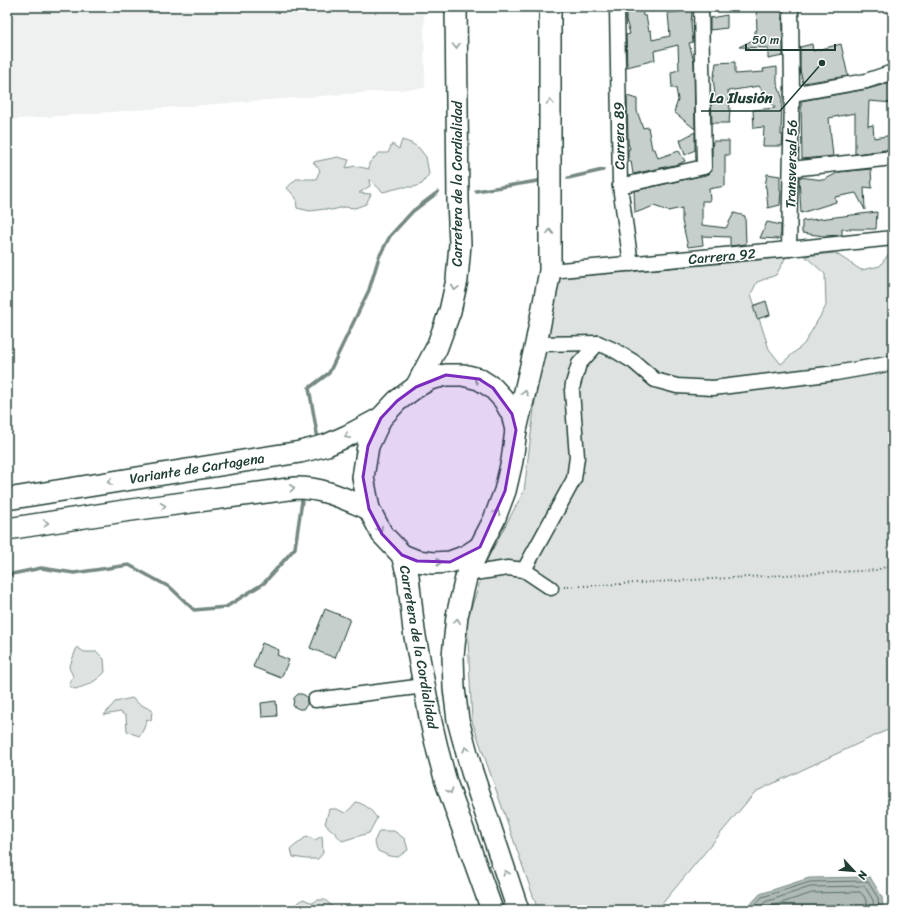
<svg xmlns="http://www.w3.org/2000/svg" width="900" height="917" font-family="Sriracha,sans-serif">
<style>
.built{fill:#eef1f0}
.green{fill:#dee3e2;stroke:#7e908b}
.water{fill:#afbab7;stroke:#758883}
.lines{fill:none;stroke-linecap:round;stroke-linejoin:round}
.shore{stroke:#596f68;stroke-width:1}
.stream{stroke:#758883;stroke-width:3.5}
.building{fill:#c7cfcc;stroke:#1f3d34}
.minor-casing{stroke:#1f3d34;stroke-width:17}
.highway-casing{stroke:#1f3d34;stroke-width:24}
.path{stroke:#1f3d34;stroke-width:2;stroke-dasharray:1 3;stroke-linecap:butt}
.minor{stroke:#fff;stroke-width:14}
.highway{stroke:#fff;stroke-width:21}
.oneway{stroke:#8f9e9a}
.marked{fill:#7b2cbf;fill-opacity:0.2;stroke:#7b2cbf;stroke-width:3;stroke-linejoin:round}
.labels{text-anchor:middle;stroke-width:3;stroke-linejoin:round;paint-order:stroke}
.street-label{font-size:14px;fill:#1f3d34;stroke:#fff}
.leader{fill:none;stroke:#1f3d34;stroke-width:1.5}
.callout-dot{fill:#1f3d34;stroke:#fff;stroke-width:1.5}
.callout-label{font-size:15px;text-anchor:middle;font-weight:bold;fill:#1f3d34;stroke:#fff;stroke-width:3;stroke-linejoin:round;paint-order:stroke}
</style>
<rect width="100%" height="100%" fill="#fff"/>
<filter id="ink" filterUnits="userSpaceOnUse"><feTurbulence type="fractalNoise" baseFrequency=".025" numOctaves="2"/><feDisplacementMap in="SourceGraphic" scale="8" xChannelSelector="R" yChannelSelector="G"/><feConvolveMatrix kernelMatrix="1 2 1 2 8 2 1 2 1" color-interpolation-filters="sRGB"/></filter>
<g filter="url(#ink)">
<!-- built -->
<path class="built" d="M7,7H424L425,88L7,120Z"/>
<!-- green -->
<g class="green">
<path d="M402,140L411,143L419,148L426,157L429,174L422,184L414,187H403L383,192L369,179L370,186L359,193L371,194L366,204L355,208L344,207L332,210L325,209L310,211L297,208L296,198L287,188L296,179H316L320,170L313,162L338,157L349,160L346,168L355,166L369,169V163L379,153H388L392,144L399,149Z"/>
<path d="M893,248V728L883,732L755,792L657,910H538L472,721L467,620L489,556L524,491L535,401L559,278L786,257L776,275L757,282L751,294L769,349L781,364L804,344L826,306L825,274L805,256L835,253L861,270L880,266Z"/>
<path d="M77,647L84,652H97L104,659L105,672C97,681 87,686 75,689L69,686L73,676L69,668Z"/>
<path d="M132,698L139,704L152,710L151,721L147,719L144,728L140,736L133,734L127,731L126,716L120,712L104,715L115,702Z"/>
<path d="M356,802C367,805 370,809 377,818L369,833L342,841L335,833L325,824L329,809H337L345,813L351,808Z"/>
<path d="M379,831H394L405,839L408,850L398,857L389,856L378,851L374,842Z"/>
<path d="M307,836L315,840L322,836L323,853L318,859H306L293,857L291,849Z"/>
<path d="M303,899L313,903L317,900H325L331,905L334,909L333,910H292L293,907Z"/>
</g>
<!-- water -->
<path class="water" d="M870,877L882,897L883,910H745L760,894L809,878Z"/>
<g class="lines">
<!-- shore -->
<g class="shore">
<path d="M750,910L762,897L810,882L866,881L868,882L878,898L879,910"/>
<path d="M757,910L765,902L810,887L864,886L865,887L873,900L874,910"/>
<path d="M765,910L769,907L812,893L860,892C866,897 867,903 868,910"/>
</g>
<!-- stream -->
<g class="stream">
<path d="M568,178L603,170"/>
<path d="M476,191L544,180"/>
<path d="M318,439L309,388L329,373L369,290L379,257L390,236L413,211L438,192"/>
<path d="M7,575L41,568L74,573L129,565L171,588L194,610L226,607L264,583L295,548L302,501"/>
</g>
</g>
<!-- building -->
<g class="building">
<path d="M626,7H642L643,16H646L649,31L651,30L652,40L670,36L668,13L692,10L691,25L693,42L689,43L694,62L695,129L674,112L678,100L676,88H672L671,72L679,70L678,45L654,51L655,60L627,67L626,35L630,34L626,20Z"/>
<path d="M756,7H781L783,26V56L768,59V48L739,47L755,39V31L757,30Z"/>
<path d="M727,15V28L710,30V18Z"/>
<path d="M812,44L813,51L841,44L848,76L803,83L800,70V47Z"/>
<path d="M735,62V74L764,72L763,69L777,67V83L782,97L781,135H783L782,146H763L764,127L754,128L753,110L775,108L759,86L728,91L730,110L729,123H712L711,96H715L713,76H714L716,63Z"/>
<path d="M893,83V103L869,101L868,126L873,125L874,138L893,135V149L855,154V113L829,118L833,156L802,159L801,101L868,89L882,85Z"/>
<path d="M627,96L637,99V111L643,128L648,127L652,149H655L658,158L679,151L685,161L679,164L633,174L631,161H628V149H630L628,143Z"/>
<path d="M695,132V150L685,155L680,140Z"/>
<path d="M713,141H729V155H725V186L709,189L710,201H702V225L726,228L734,213L745,216L746,244L730,246V237L702,236L703,245L688,247L682,221V208L668,211L654,206L635,213L634,191L709,174L712,171V149Z"/>
<path d="M871,169L872,188L864,187L865,210L856,193L835,197L836,202L801,213L799,177L824,180L839,172Z"/>
<path d="M767,174L780,176V190H781L780,205L768,208L766,187H765Z"/>
<path d="M877,212L876,229H842V235H841L824,236L802,233V221Z"/>
<path d="M767,222L781,225V234L779,239L760,238Z"/>
<path d="M766,301L770,315L757,319L753,306Z"/>
<path d="M325,609L350,619L335,658L310,648Z"/>
<path d="M262,643L279,650L277,655L289,660L281,678L253,667Z"/>
<path d="M298,694H302L306,696L307,698V705L303,709H299L293,706L294,698Z"/>
<path d="M276,701L277,716L262,717L261,703Z"/>
</g>
<g class="lines">
<!-- minor casing -->
<g class="minor-casing">
<g id="minor">
<path d="M617,7L620,186L631,264"/>
<path d="M792,94L866,81L893,72"/>
<path d="M791,169L893,158"/>
<path d="M620,186L704,167L701,7"/>
<path d="M789,249L792,94L791,7"/>
<path d="M550,271L789,249L893,238"/>
<path d="M536,344L598,343L614,350L634,362L655,380L677,386L713,388L836,373L893,363"/>
<path d="M524,570L574,479L577,457L572,391L573,384L579,364L598,343"/>
<path d="M467,574L508,568L524,570L551,588"/>
<path d="M315,700L424,686"/>
</g>
</g>
<!-- highway casing -->
<g class="highway-casing">
<g id="highway">
<path d="M416,387L437,347L450,311L457,280L460,244L458,201L456,7"/>
<path d="M7,499L300,452L327,445L347,436L381,418"/>
<path d="M7,529L124,511L296,488C324,488 343,498 369,509"/>
<path d="M402,555L417,561L433,563L450,562L466,556L480,547"/>
<path d="M492,910L446,782L438,752L431,722L414,631L408,576L402,555L382,534L369,509L363,477L368,446L381,418L397,401L416,387L430,379L446,375H463L479,379L493,388L504,400L512,414L516,430"/>
<path d="M518,910L472,772L458,720L454,688L453,656L457,616L465,582L467,574L480,547L494,520L505,491L512,461L516,430L536,344L550,271V7"/>
</g>
</g>
<!-- path -->
<path class="path" d="M564,587L877,570L893,564"/>
<!-- minor -->
<use href="#minor" class="minor"/>
<!-- highway -->
<use href="#highway" class="highway"/>
</g>
<!-- one-way arrows -->
<defs><path id="oneway-chevron" d="M-2-3.5L2.5 0L-2 3.5" fill="none" stroke-width="1.6" stroke-linecap="round" stroke-linejoin="round"/></defs>
<g class="oneway">
<use href="#oneway-chevron" transform="translate(456 46) rotate(89)"/>
<use href="#oneway-chevron" transform="translate(550 102) rotate(-90)"/>
<use href="#oneway-chevron" transform="translate(550 232) rotate(-90)"/>
<use href="#oneway-chevron" transform="translate(455 288) rotate(102)"/>
<use href="#oneway-chevron" transform="translate(477 380) rotate(-158)"/>
<use href="#oneway-chevron" transform="translate(525 393) rotate(-76)"/>
<use href="#oneway-chevron" transform="translate(347 436) rotate(154)"/>
<use href="#oneway-chevron" transform="translate(110 482) rotate(171)"/>
<use href="#oneway-chevron" transform="translate(292 488) rotate(-6)"/>
<use href="#oneway-chevron" transform="translate(163 506) rotate(-8)"/>
<use href="#oneway-chevron" transform="translate(497 512) rotate(-70)"/>
<use href="#oneway-chevron" transform="translate(46 523) rotate(-9)"/>
<use href="#oneway-chevron" transform="translate(380 529) rotate(60)"/>
<use href="#oneway-chevron" transform="translate(439 562) rotate(-4)"/>
<use href="#oneway-chevron" transform="translate(457 621) rotate(-83)"/>
<use href="#oneway-chevron" transform="translate(466 749) rotate(-105)"/>
<use href="#oneway-chevron" transform="translate(450 791) rotate(70)"/>
<use href="#oneway-chevron" transform="translate(506 873) rotate(-109)"/>
</g>
</g>
<!-- marked area -->
<path class="marked" d="M446,375L479,379L493,388L512,414L516,430L505,491L480,547L450,562L417,561L402,555L382,534L369,509L363,477L368,446L381,418L397,401L416,387Z"/>
<g class="labels">
<!-- street labels -->
<g class="street-label">
<text transform="translate(619 136) rotate(-91)" y="5">Carrera 89</text>
<text transform="translate(791 164) rotate(-89)" y="5">Transversal 56</text>
<text transform="translate(457 184) rotate(-90)" y="5">Carretera de la Cordialidad</text>
<text transform="translate(722 256) rotate(-5)" y="5">Carrera 92</text>
<text transform="translate(197 468) rotate(-9)" y="5">Variante de Cartagena</text>
<text transform="translate(419 647) rotate(80)" y="5">Carretera de la Cordialidad</text>
</g>
</g>
<!-- callouts -->
<path class="leader" d="M822 63L780 111H701"/>
<circle class="callout-dot" cx="822" cy="63" r="4"/>
<g class="callout-label">
<text x="741" y="103">La Ilusión</text>
</g>
<!-- margin -->
<rect width="900" height="917" fill="none" stroke="#fff" stroke-width="24"/>
<rect x="12" y="12" width="876" height="893" fill="none" stroke="#1f3d34" stroke-width="1.5" filter="url(#ink)"/>
<!-- north arrow -->
<g transform="translate(854 871) rotate(116)" stroke="#ffffff" stroke-width="3" paint-order="stroke">
<path d="M0-3L7 15L0 10L-7 15Z" fill="#1f3d34"/>
<text y="-6" font-size="11" font-weight="bold" text-anchor="middle" fill="#1f3d34">N</text>
</g>
<!-- scale -->
<path d="M746 44v6h89v-6" fill="none" stroke="#1f3d34" stroke-width="2"/>
<text x="752" y="44" font-size="12" fill="#1f3d34" stroke="#ffffff" stroke-width="3" paint-order="stroke">50 m</text>
</svg>
